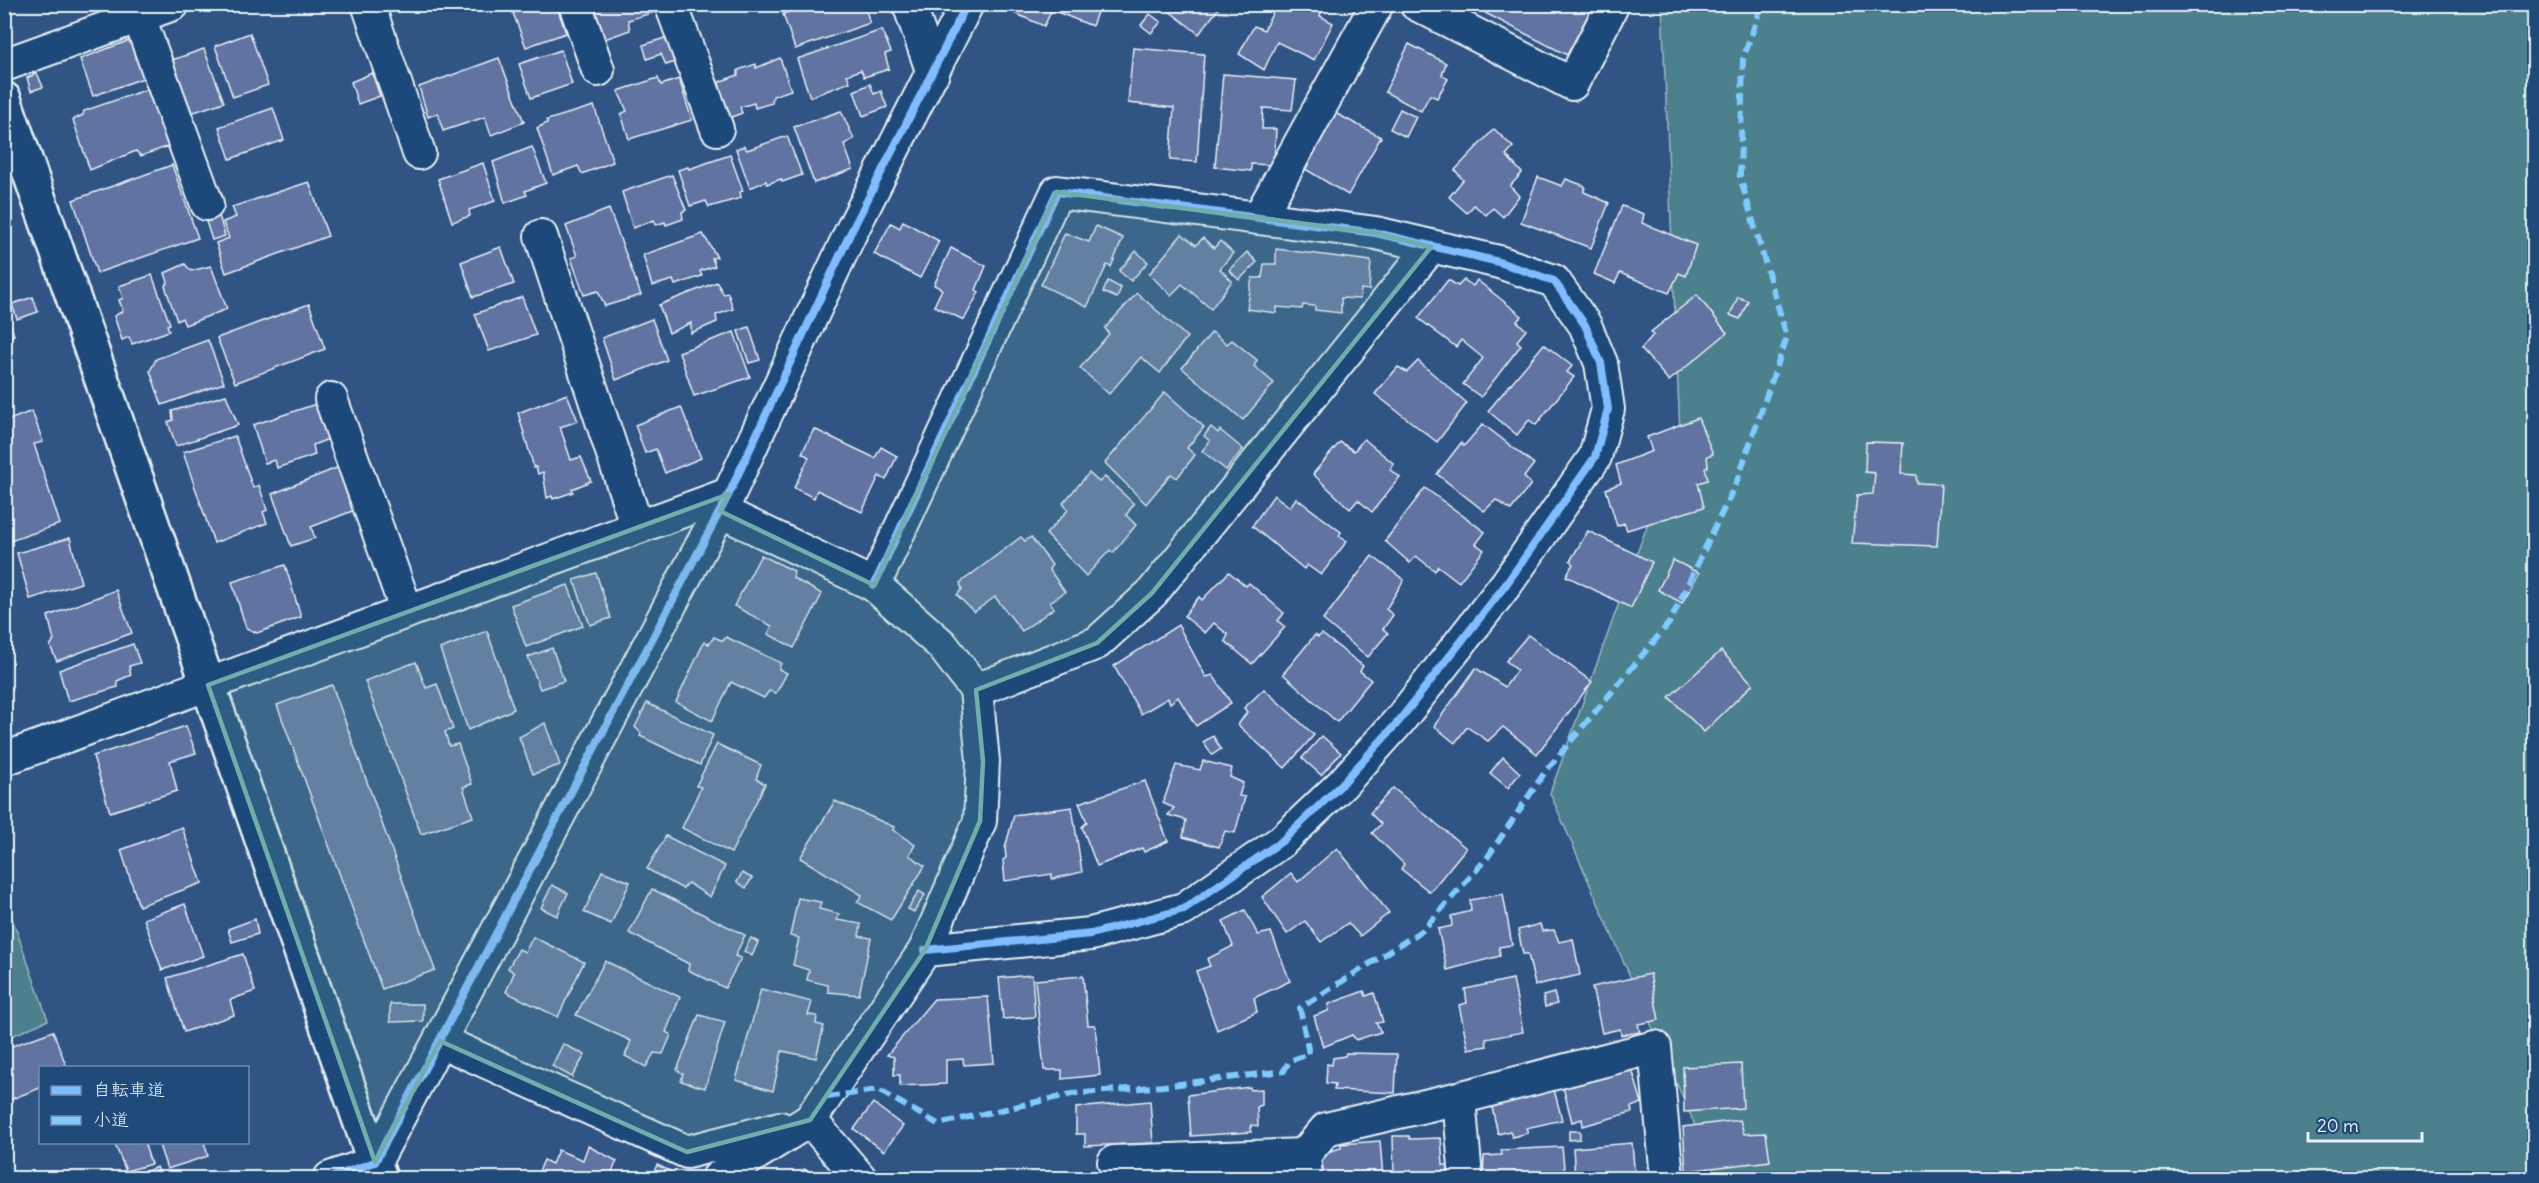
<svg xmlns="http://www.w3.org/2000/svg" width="2539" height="1183" font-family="Delius,'Klee One',sans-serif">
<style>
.green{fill:#4c808c;stroke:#9ab8c2;stroke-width:1.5}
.building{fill:#6173a1;stroke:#e8f1f8;stroke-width:1.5}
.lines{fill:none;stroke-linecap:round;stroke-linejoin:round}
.street-casing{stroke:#e8f1f8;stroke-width:36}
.secondary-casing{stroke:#e8f1f8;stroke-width:38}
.street{stroke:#1f4a7a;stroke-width:32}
.secondary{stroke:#1f4a7a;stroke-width:33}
.quiet{stroke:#80caff;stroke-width:6;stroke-dasharray:12 6;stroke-linecap:butt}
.cycleway-casing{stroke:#1f4a7a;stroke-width:11}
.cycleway{stroke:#80bcff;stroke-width:8}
.marked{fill:#71adac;fill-opacity:0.2;stroke:#71adac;stroke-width:4.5;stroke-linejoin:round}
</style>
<rect width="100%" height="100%" fill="#305484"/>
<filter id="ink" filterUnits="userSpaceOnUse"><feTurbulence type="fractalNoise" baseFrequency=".0167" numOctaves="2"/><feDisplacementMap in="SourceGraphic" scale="12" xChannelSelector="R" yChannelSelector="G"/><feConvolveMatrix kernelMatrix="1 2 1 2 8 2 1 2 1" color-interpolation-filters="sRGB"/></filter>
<g filter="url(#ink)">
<!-- green -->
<g class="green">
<path d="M1662,5H2534V1178H1718L1550,793L1680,435Z"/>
<path d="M5,898L48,1020L5,1039H4Z"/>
</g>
<!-- building -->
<g class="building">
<path d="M536,4H556L566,33L526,47L513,13Z"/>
<path d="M593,4H656L658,11L628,20L630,30L605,39Z"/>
<path d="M811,4H864L870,23L795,49L783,14Z"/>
<path d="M1001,4H1100L1092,26L1052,10L1044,26L1000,7Z"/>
<path d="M1160,4H1222L1199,34Z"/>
<path d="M1277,4H1324L1320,16L1333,23L1314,60L1277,42L1264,70L1239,54L1254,26L1264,30Z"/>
<path d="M1489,4H1594L1567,55L1485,13Z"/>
<path d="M1150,14L1161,22L1151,33L1141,25Z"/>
<path d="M882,30L891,52L885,54L889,69L864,77L861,70L847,75L850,82L810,97L797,59Z"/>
<path d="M250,33L268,85L233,97L215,46Z"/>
<path d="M668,37L678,61L666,65L661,54L647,59L643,45Z"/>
<path d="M133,39L146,77L93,96L80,59Z"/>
<path d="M1409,44L1446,63L1442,75L1448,79L1437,98L1430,95L1421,111L1385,92Z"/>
<path d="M1133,48L1204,54L1197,162L1170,160L1174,108L1128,103Z"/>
<path d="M204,49L224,102L191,113L172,60Z"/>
<path d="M561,50L572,84L531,98L519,64Z"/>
<path d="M499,58L524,122L491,135L485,117L443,131L438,113L428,117L419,87Z"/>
<path d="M780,58L791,90L773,96L772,103L755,108L754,103L740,107L742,113L724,120L716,96L721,94L719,82L738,75V70L756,64V68Z"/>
<path d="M37,73L43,87L31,91L27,78Z"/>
<path d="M372,73L380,96L358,104L351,82Z"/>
<path d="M1223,74L1296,80L1292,110L1263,108L1262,129H1276L1274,165L1251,164V171L1215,167Z"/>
<path d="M658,78L661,85L679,79L692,120L629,139L621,114L627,111L618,91Z"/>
<path d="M870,84L874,94L881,91L887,107L863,116L854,91Z"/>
<path d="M148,89L169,146L141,156L136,151L90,170L73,120L83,115L84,111Z"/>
<path d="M594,106L613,162L582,174L578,166L553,175L537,128L547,123V120Z"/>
<path d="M273,108L284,140L230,159L219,127Z"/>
<path d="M1400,109L1416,117L1406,137L1390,129Z"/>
<path d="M841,111L854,139L844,144L853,169L814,183L794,127Z"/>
<path d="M1335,113L1381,137L1348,195L1302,167Z"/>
<path d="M1494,129L1513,147L1506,155L1522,173L1510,186L1519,196L1503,217L1493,208L1486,215L1474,205L1467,213L1449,197L1463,180L1455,170Z"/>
<path d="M787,136L802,175L782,182L781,179L767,184L766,181L750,188L736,149L744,146L747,150Z"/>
<path d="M532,147L546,183L525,191L527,195L505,203L493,162Z"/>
<path d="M730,155L743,191L740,192L741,198L709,207L706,201L690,206L678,170L688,167L689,169Z"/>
<path d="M483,163L495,201L469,210L470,216L452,222L438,179Z"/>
<path d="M172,165L198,238L97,273L73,200Z"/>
<path d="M672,175L686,210L682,212L683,219L666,225L665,222L656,225L654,220L633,228L622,192Z"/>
<path d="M1538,177L1562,186L1566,179L1585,186L1584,192L1609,203L1591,248L1521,222Z"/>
<path d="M309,182L328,236L226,273L216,243L229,238L223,222L236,217L232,207Z"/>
<path d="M1622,206L1644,214L1642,223L1696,245L1686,276L1679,273L1669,293L1620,273L1615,283L1594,274Z"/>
<path d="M609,209L641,295L605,306L598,291L584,295L571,258L577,256L566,226Z"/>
<path d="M218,212L225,236L212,240L204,215Z"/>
<path d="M903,221L939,241L920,278L874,254L891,223L900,228Z"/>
<path d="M1096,226L1123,238L1111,267L1107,265L1087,307L1041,285L1065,233L1089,242Z"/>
<path d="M703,234L717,257L712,258L715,266L700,271L702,276L675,285L673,280L652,286L643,255Z"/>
<path d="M1182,234L1196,245L1203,238L1214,248L1220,241L1233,253L1220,269L1232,281L1211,309L1182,284L1171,295L1149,274Z"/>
<path d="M501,247L514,284L473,297L461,262Z"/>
<path d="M951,248L986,266L976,290L979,292L964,320L934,306L942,289L934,285Z"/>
<path d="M1276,249L1371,261L1369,290L1361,289L1360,299L1341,298V313L1315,310V306L1303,305L1302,309L1277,307L1276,313L1247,309L1252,278H1262L1264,264H1276Z"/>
<path d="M1136,251L1148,262L1131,281L1119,271Z"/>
<path d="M1247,252L1257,262L1239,280L1229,270Z"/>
<path d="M185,264L191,271L211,266L227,309L185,325L182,318L177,321L165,286L168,282L165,273Z"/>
<path d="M152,275L170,324L167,325L169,331L132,344L129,337L122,340L114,316L123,311L119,300L123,298L119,286Z"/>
<path d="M1448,280L1458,286L1464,280L1473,286L1477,280L1522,316L1517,321L1526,330L1517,341L1521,345L1481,397L1463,384L1483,358L1461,340L1456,347L1418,318Z"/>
<path d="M1108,281L1121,288L1117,298L1103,292Z"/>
<path d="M717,282L723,294L728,293L733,309L716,315L717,322L691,333V323L669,333L659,305Z"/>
<path d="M1137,293L1187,337L1160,373L1141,357L1109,394L1080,368L1109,334L1105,328Z"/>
<path d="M1697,295L1727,333L1669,381L1641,349L1653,335L1651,332Z"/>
<path d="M33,297L38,312L17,319L12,304Z"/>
<path d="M522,297L536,335L489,351L475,314Z"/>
<path d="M1738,297L1748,301L1740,319L1730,315Z"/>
<path d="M309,304L325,349L235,383L217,338Z"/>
<path d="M4,305L14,335L4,339Z"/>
<path d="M652,319L667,360L616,380L602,338Z"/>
<path d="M749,327L760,360L749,363L738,331Z"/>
<path d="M734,332L750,377L694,396L679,352Z"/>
<path d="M1212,332L1227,344L1232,340L1257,360L1254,366L1274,383L1243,420L1182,368Z"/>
<path d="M208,340L224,383L162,405L150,371L156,359Z"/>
<path d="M1544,344L1572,366L1567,372L1574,377L1536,425L1529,420L1517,435L1488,411Z"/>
<path d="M1418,361L1467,403L1437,442L1375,394L1398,367L1407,372Z"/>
<path d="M1165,392L1204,427L1187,448L1195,455L1177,478L1171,474L1146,504L1105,463Z"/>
<path d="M567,394L578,421L560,427L571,460L581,457L591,481L572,489L573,492L553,499L552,496L547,498L543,472L538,474L536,467L534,468L518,413Z"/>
<path d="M226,395L238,425L176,446L168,422L173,420L172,411Z"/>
<path d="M319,403L331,438L313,445L315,455L277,468L275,460L265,463L253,425Z"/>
<path d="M681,407L701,458L665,473L656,449L645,453L635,425Z"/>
<path d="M32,411L43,442L34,444L60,524L10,541L4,523V422Z"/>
<path d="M1698,418L1713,454L1707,456L1708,467L1705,468L1708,480L1698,483L1704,507L1627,530L1624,523L1617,526L1606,489L1621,483L1616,465L1652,451L1647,437Z"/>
<path d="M1483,424L1534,464L1524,477L1531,484L1511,510L1496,500L1484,511L1437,474L1461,443L1464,446Z"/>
<path d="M1211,427L1218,433L1220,430L1243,449L1226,470L1202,451L1210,441L1204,436Z"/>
<path d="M814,429L875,458L881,447L897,456L886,480L879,476L862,512L817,490L814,498L794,488L809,457L802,453Z"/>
<path d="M235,436L253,488L259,485L267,510L263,512L267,523L214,543L183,452Z"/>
<path d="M1364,439L1393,463L1390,470L1400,477L1372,512L1358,500L1350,509L1313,474L1340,442L1354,451Z"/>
<path d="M1866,442L1903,443L1901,474L1916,475L1917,483L1941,484L1937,546L1852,543L1857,495L1873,494L1875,473L1865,472Z"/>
<path d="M339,467L355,510L311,527L315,538L291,546L272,494Z"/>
<path d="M1089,473L1099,482L1105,477L1134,504L1126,515L1136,525L1113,553L1110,550L1086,576L1046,534L1068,510L1063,503Z"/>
<path d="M1425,488L1485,532L1476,544L1484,550L1459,582L1438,566L1435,571L1416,556L1410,563L1385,541Z"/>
<path d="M1274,495L1290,507L1296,498L1341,532L1339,536L1347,541L1321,575L1307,565L1304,569L1252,526Z"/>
<path d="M1588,531L1652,562L1631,608L1566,576L1573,564L1570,561Z"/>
<path d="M1021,537L1025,541L1031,537L1052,565L1049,569L1065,592L1050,602L1054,608L1022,631L995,597L974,612L957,595L962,589L960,583Z"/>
<path d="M70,538L81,583L30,599L17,553Z"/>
<path d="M761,555L794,571L793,578L822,594L794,648L768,634L772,626L734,606Z"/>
<path d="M1372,556L1404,580L1386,609L1393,615L1383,629L1388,633L1368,657L1323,620Z"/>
<path d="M1673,560L1699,573L1682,603L1658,590Z"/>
<path d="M285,565L301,617L257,633L246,628L232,582Z"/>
<path d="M1229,572L1246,586L1249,583L1284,613L1278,621L1285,627L1252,664L1225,641L1228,635L1214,623L1205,633L1184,616L1199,597L1202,600Z"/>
<path d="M596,573L611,618L590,625L574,580Z"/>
<path d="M568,585L583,626L526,647L511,605Z"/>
<path d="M116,590L132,633L57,661L50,646L54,640L48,616Z"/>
<path d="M1178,625L1206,677L1213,675L1231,703L1196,726L1178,697L1170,703L1168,698L1141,714L1114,666Z"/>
<path d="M487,631L514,709L468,730L440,649Z"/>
<path d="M1322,634L1363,666L1360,671L1371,680L1337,722L1283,674L1315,635L1318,637Z"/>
<path d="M1528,635L1592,682L1537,754L1503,727L1488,741L1467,727L1455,743L1434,726L1476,668L1505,687L1517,670L1506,661Z"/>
<path d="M714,637L723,641L726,637L781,663L779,669L787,673L776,693L769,691L764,698L731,682L712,721L676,702L704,642L709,644Z"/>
<path d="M133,644L140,663L129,666L131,675L117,681L118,687L68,701L59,670Z"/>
<path d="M552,648L564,681L540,689L528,657Z"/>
<path d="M1721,651L1753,684L1704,732L1669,697Z"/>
<path d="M416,662L426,688L437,684L453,729L445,732L449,746L458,744L472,784L463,787L473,817L421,834L365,681Z"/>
<path d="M332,685L435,970L382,989L277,705Z"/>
<path d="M1264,689L1314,735L1285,768L1238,725L1247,712L1244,708Z"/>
<path d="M647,703L713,735L700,765L640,736L641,733L635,727Z"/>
<path d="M545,723L560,765L533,774L519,737Z"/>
<path d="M186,726L196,753L170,761L177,791L110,812L93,756Z"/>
<path d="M1213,736L1221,749L1212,755L1203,742Z"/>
<path d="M1322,736L1341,753L1321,775L1302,758Z"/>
<path d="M717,744L761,765L756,779L765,784L731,853L682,828L701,787L696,786Z"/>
<path d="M1503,757L1520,773L1508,788L1490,773Z"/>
<path d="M1203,761L1232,768L1230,777L1243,783L1239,796L1245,797L1235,833L1225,831L1219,847L1183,837L1186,820L1168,815L1174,808L1163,803L1176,765L1200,770Z"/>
<path d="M1145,781L1168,841L1144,852L1142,848L1097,866L1082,827L1087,822L1079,803Z"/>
<path d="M1393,788L1466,848L1430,892L1401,869L1404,864L1372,833L1381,824L1370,813Z"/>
<path d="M835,801L894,827L893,830L915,845L909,855L925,866L891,920L857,902L862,895L800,858Z"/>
<path d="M1072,807L1082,872L1052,879V874L1005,881L1003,860L1006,858L1005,848L1014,815Z"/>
<path d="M182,827L202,883L139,906L121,850Z"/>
<path d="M666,836L725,866L710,897L688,883L683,889L647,869Z"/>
<path d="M1337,848L1389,913L1360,936L1348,923L1321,942L1305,921L1287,934L1262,897L1291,873L1298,882Z"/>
<path d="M602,871L630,882L611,924L584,912Z"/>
<path d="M742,873L752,878L746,888L737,882Z"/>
<path d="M552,885L568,893L557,916L541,908Z"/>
<path d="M652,889L745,935L735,956L741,958L725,988L688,970L689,964L629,933Z"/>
<path d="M919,891L925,895L914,912L908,909Z"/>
<path d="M1503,894L1512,945L1499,947L1500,956L1447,970L1438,929L1452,926L1451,916L1471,911L1470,900Z"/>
<path d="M798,898L821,902L819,909L839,914L837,920L861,924L859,936L871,938L859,995L828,992V985L807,980L809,970L793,965L799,938L790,936Z"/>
<path d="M185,904L203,956L162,970L144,919Z"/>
<path d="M1245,910L1258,935L1271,932L1290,981L1254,998L1257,1012L1217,1030L1196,971L1210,966L1207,959L1233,946L1223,921Z"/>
<path d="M255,919L258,934L232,942L228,929Z"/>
<path d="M1540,924L1542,931L1554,930L1559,942L1573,939L1580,975L1535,985L1528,954H1523L1518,930Z"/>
<path d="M533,937L584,962L558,1017L506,992L514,973L508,968L519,949L525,952Z"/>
<path d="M751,938L758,942L752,956L744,951Z"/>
<path d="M243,954L255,991L230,1000L234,1015L184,1032L167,978Z"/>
<path d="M605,961L680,997L666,1032L671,1035L663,1054L654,1053L646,1067L625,1056L631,1041L576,1015Z"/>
<path d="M1650,974L1659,1020L1638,1024L1640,1032L1621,1035L1620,1029L1602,1033L1592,987Z"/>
<path d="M1032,975L1035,1017L1003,1019L999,978Z"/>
<path d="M1083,976L1088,1025H1095L1100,1075L1062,1079V1070H1044L1035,980Z"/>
<path d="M1513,979L1523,1032L1486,1039L1487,1046L1468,1049L1459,1005L1467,1003L1465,989Z"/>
<path d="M761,989L812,1002L808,1015L817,1016L816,1024L824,1026L816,1058L782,1051L773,1091L736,1080Z"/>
<path d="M1364,991L1366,996L1374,993L1383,1022L1376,1023L1381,1032L1356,1040L1352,1035L1323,1047L1314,1016L1328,1011L1329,1004Z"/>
<path d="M1554,993L1557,1004L1545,1007L1543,996Z"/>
<path d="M988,997L994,1063L964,1065L963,1059L946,1060V1084L900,1086V1075H894V1057L887,1055L934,999Z"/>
<path d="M390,1004H423V1021L390,1022Z"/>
<path d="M699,1015L725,1022L705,1088L681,1081L683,1074L677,1070Z"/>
<path d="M53,1031L67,1068H40V1088L4,1102V1049Z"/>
<path d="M563,1044L585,1055L572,1077L552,1066Z"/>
<path d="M1346,1053L1397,1054L1395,1093L1334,1090L1335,1084L1326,1083L1327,1064L1332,1065L1333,1058L1345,1056Z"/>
<path d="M1741,1064L1743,1108L1684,1112L1683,1067Z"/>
<path d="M1632,1069L1642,1103L1631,1107L1632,1112L1583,1126L1582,1119L1572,1122L1563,1087Z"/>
<path d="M1553,1086L1562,1120L1526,1128L1528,1133L1512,1137L1510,1131L1498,1134L1491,1103Z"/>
<path d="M1250,1087L1251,1090L1262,1089V1105L1257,1107L1258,1126L1251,1125V1132L1191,1136L1188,1095Z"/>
<path d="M1150,1101L1153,1143L1085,1146V1134H1076V1108Z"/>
<path d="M873,1103L903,1126L884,1151L854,1129Z"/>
<path d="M1740,1120L1744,1134L1766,1133L1770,1161L1686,1171L1683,1127Z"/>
<path d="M1569,1131H1580V1139L1569,1140Z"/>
<path d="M1393,1136H1409L1410,1139L1441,1138L1443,1165H1448V1178H1394Z"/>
<path d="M1380,1141L1383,1178H1324L1321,1154L1341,1148V1144Z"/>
<path d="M114,1142H144L151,1164L126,1171Z"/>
<path d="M158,1142H204L208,1156L167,1169Z"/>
<path d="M1632,1143L1635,1178H1575L1573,1148Z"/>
<path d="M588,1146L617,1161L609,1178H536L544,1160L552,1164L558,1150L583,1160Z"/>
<path d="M1562,1147L1565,1178H1499V1176H1483L1484,1156L1502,1155L1501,1150Z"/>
<path d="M657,1165L670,1171L666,1178H651Z"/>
<path d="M157,1167L162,1178H128Z"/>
<path d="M804,1169L819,1178H798Z"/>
<path d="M1276,1172L1286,1178H1205Z"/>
</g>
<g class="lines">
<!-- street casing -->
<g class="street-casing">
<g id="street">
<path d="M368,4L419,153"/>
<path d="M575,4L598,70"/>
<path d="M671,4L717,129"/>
<path d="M909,4L933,73"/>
<path d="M1416,4L1572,84L1613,4"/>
<path d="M139,17L207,204"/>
<path d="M4,65L173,4"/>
<path d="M1259,218L1377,4"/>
<path d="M541,236L637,527"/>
<path d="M331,399L407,612"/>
<path d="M874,585L1057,192L1376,233L1499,262L1554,281L1585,325L1601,363L1608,409L1595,457L1507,583L1399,721L1342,784L1282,841L1184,909L1091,934L925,950"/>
<path d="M976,690L1097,643L1152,593L1431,247"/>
<path d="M4,759L729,494"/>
<path d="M440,1041L687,1152L780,1128"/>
<path d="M1459,1098L1655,1047L1667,1178"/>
<path d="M810,1120L860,1178"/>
<path d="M1114,1162L1304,1155"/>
<path d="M330,1178L375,1162L729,494L850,234L967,4"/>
<path d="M718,1178L810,1120L925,950L980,821L983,761L976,690L942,645L874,585L720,511"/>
<path d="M1306,1178L1304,1155L1326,1129L1459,1098L1466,1178"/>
</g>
</g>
<!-- secondary casing -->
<g class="secondary-casing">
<path id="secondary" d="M4,99L380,1178"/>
</g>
<!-- street -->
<use href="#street" class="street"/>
<!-- secondary -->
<use href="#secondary" class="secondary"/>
<!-- quiet -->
<path class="quiet" d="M827,1097L878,1090L938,1124L1072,1094L1163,1086L1284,1071L1289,1061L1309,1054L1300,1008L1423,930L1487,858L1545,772L1670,622L1737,481L1787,337L1740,177L1743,59L1762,4"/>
<!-- cycleway casing -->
<g class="cycleway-casing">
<g id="cycleway">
<path d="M874,585L1057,192L1376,233L1499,262L1554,281L1585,325L1601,363L1608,409L1595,457L1507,583L1399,721L1342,784L1282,841L1184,909L1091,934L925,950"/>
<path d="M330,1178L375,1162L729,494L850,234L967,4"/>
</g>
</g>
<!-- cycleway -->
<use href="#cycleway" class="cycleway"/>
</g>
</g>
<!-- marked area -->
<path class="marked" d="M1057,192L1376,233L1431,247L1152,593L1097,643L976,690L983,761L980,821L925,950L810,1120L687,1152L440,1041L375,1162L208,685L729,494L720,511L874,585Z"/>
<!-- margin -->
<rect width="2539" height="1183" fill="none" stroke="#1f4a7a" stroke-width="24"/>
<rect x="12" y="12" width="2515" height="1159" fill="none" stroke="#e8f1f8" stroke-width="2" filter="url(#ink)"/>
<!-- legend -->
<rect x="39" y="1066" width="210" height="78" fill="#1f4a7a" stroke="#6f8dac" stroke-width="1.5"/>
<rect x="51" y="1086" width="30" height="9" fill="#80bcff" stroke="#6f8dac" stroke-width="1.5"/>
<text x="93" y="1096" font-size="18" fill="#e8f1f8">自転車道</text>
<rect x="51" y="1116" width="30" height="9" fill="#80caff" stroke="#6f8dac" stroke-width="1.5"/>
<text x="93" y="1126" font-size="18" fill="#e8f1f8">小道</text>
<!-- scale -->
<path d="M2308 1132v9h114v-9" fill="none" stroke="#e8f1f8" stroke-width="3"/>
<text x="2317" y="1132" font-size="18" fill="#e8f1f8" stroke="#1f4a7a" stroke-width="4.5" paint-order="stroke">20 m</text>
</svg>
